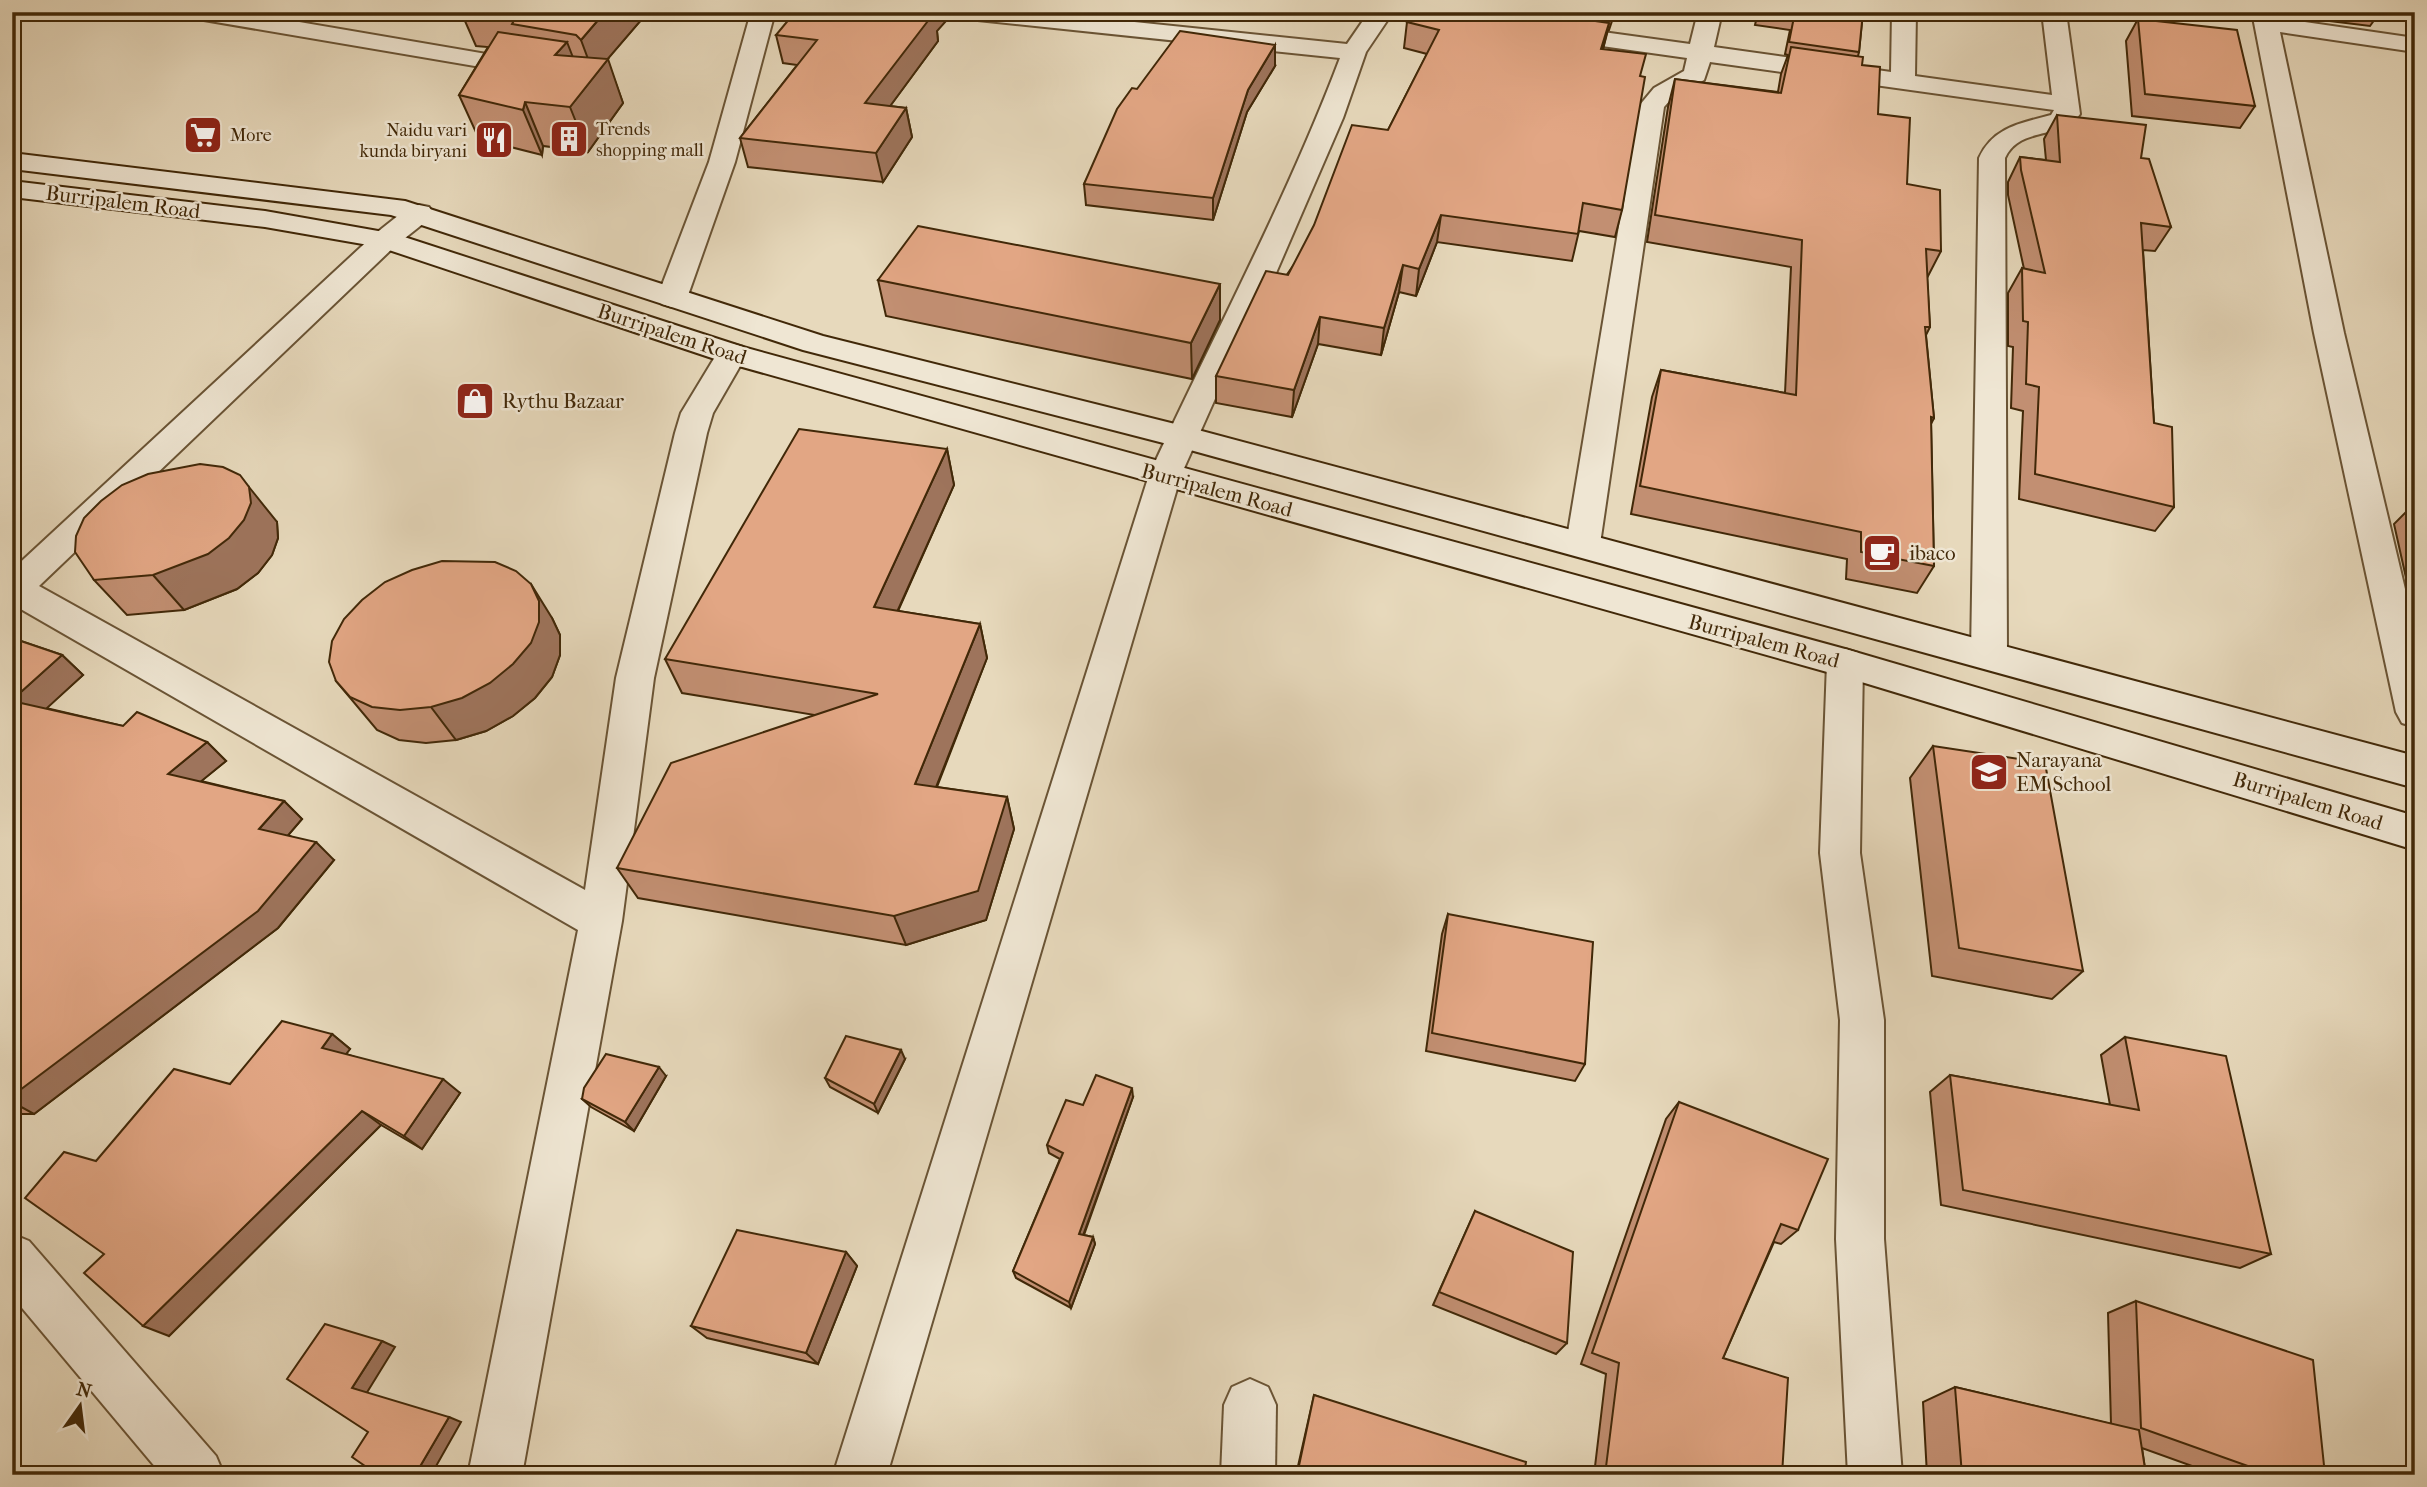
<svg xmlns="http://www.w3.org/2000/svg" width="2427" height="1487" font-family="'IM FELL French Canon',serif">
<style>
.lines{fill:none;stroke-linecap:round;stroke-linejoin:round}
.minor-casing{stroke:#6a5435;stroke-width:4}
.secondary-casing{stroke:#412808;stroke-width:4}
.minor{fill:#efe6d3;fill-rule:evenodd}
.secondary{fill:#efe6d3;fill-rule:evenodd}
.wall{fill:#c28f72;stroke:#412808;stroke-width:2}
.shaded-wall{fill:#9e745c;stroke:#412808;stroke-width:2}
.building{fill:#e2a684;stroke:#412808;stroke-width:2}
.labels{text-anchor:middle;stroke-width:5;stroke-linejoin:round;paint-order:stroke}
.far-poi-label{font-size:18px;fill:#412808;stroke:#efe6d3;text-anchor:start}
.street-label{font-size:21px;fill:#412808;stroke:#efe6d3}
.poi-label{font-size:21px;fill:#412808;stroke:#efe6d3;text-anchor:start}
</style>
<rect width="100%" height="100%" fill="#e7d9bc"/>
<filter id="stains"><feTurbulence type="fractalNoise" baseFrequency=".00286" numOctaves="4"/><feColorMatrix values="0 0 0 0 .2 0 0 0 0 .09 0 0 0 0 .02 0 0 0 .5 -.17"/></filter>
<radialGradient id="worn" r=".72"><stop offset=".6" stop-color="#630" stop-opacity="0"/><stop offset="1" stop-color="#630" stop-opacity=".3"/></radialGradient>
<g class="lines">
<!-- minor casing -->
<g class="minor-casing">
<g id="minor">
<path d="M186,12H241L533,62L542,64L545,69L542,74L533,76L198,19Z"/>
<path d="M751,12H775L735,162L687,298L682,304L672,307L662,304L657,298L709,162Z"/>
<path d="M956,12H1038L1347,44L1369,12H1393L1366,52L1343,118L1276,273L1247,327L1181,475L887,1475H833L1149,475C1213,336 1286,201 1340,58L968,19Z"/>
<path d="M1698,12H1722L1714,47L1891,72L1892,12H1916L1915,76L2052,95L2042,12H2066L2080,114C2062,140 2019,126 2005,158L2007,655L2002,665L1989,669L1976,665L1971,655L1979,158C1993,127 2021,123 2051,115L2054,110L1710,62L1704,80L1672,98L1664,107L1600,544L1595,553L1583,556L1571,553L1566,544L1639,106L1654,88L1684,71L1687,58L1552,39L1544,37L1540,32L1544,27L1552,25L1690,44Z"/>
<path d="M2252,12H2276L2277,18L2415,38V52L2280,32L2344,333L2415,631V727L2402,723L2396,712L2314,333Z"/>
<path d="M419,205L429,207L433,213L429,219L395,246L39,586L585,890L616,678L675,433L681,413L721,347L732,344L743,347L747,354L713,413L707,433L654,678L622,921L522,1475H468L578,930L12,604V570L375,234L409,207Z"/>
<path d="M1845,649L1858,653L1863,663L1860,853L1884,1020V1239L1902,1475H1848L1836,1239L1840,1020L1820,853L1827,663L1832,653Z"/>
<path d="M12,1234L29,1241L216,1456L224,1475H162L12,1296Z"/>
<path d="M1250,1379L1268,1387L1276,1405L1275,1475H1221L1224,1405L1232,1387Z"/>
</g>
</g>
<!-- secondary casing -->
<g class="secondary-casing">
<g id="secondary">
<path d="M12,153L405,201L823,336L1183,426L2415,756V788L1183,448L803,350L391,215L12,169Z"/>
<path d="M12,181L265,211L395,234L743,347L1845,649L2415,816V850L1845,677L721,361L380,247L265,227L12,197Z"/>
</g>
</g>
<!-- minor -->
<use href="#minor" class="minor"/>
<!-- secondary -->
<use href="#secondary" class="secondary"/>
</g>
<!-- wall -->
<g class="wall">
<path d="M461,12H648L607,59L623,103L588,152L543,146L542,155L479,139L459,95L488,47L476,46Z"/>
<path d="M1413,12H1615L1609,30H1608L1603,49L1640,76L1622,210L1615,237L1579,231L1572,261L1437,242L1416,296L1399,292L1381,355L1318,344L1292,417L1216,403V376L1388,130L1427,54L1404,48L1407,22Z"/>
<path d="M1758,12H1863L1859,52L1858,56L1862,65L1878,114L1907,184L1941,251L1927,278L1930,327L1926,335L1934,418L1931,424L1934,566L1917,593L1846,579L1847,559L1631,514L1652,397L1661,370L1785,393L1791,267L1647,242L1668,107L1675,79L1778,92L1781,74L1788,55L1785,54L1790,30L1755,25Z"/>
<path d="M2288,12H2380L2370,26L2289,16Z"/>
<path d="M2138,19L2255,106L2240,128L2132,116L2126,41Z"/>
<path d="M937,31L938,41L890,106L906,108L912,137L883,182L748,167L740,138L797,65L783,63L776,35Z"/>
<path d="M1275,66L1247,112L1213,220L1086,205L1084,184L1137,89Z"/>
<path d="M2057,115L2141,158L2171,227L2155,251L2143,250L2154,423L2174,507L2155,531L2019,499L2023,411L2011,408L2013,347L2008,346V293L2022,268L2024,269L2008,195V182L2020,157L2046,160L2044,139Z"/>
<path d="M878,280L1220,284V320L1192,379L886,316Z"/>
<path d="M947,449L954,485L898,611L980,624L987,658L937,787L1007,797L1014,829L986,920L906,945L638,898L617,868L815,715L682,693L665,659Z"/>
<path d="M2415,503V618L2394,524Z"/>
<path d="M277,522L278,538L272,555L258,573L237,589L184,610L127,615L94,580Z"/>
<path d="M552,618L560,635V655L552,677L535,698L513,716L486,731L456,740L426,743L399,740L377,730L336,681Z"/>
<path d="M12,638L62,655L83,675L46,708L123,726L207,742L226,761L201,781L284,801L302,819L288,835L334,860L278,928L34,1114H17L12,1111Z"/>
<path d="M1933,746L2083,971L2052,999L1932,976L1910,778Z"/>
<path d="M1448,914L1585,1064L1575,1081L1426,1051L1442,934Z"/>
<path d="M332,1034L350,1049L346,1054L460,1093L422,1149L381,1125L169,1336L104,1254L96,1161L230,1084Z"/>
<path d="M2125,1037L2271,1254L2240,1268L1941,1205L1930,1092L1950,1075L2110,1105L2101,1055Z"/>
<path d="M905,1059L878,1113L830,1087L825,1078Z"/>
<path d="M666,1076L634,1131L591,1107L582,1099Z"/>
<path d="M1133,1097L1084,1235L1093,1237L1095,1244L1071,1308L1016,1278L1013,1271L1060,1159L1049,1153L1047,1145L1083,1105Z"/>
<path d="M1679,1102L1798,1230L1781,1244L1774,1242L1723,1358L1782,1475H1594L1606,1374L1581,1364L1666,1119Z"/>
<path d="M1475,1211L1567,1343L1556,1354L1433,1305Z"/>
<path d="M846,1252L857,1266L818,1364L707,1338L691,1326Z"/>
<path d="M2136,1301L2325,1475H2217L2142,1448L2146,1475H1927L1923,1402L1955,1387L2111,1424L2108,1313Z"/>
<path d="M1314,1395L1524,1475H1296Z"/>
</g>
<!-- shaded-wall -->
<g class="shaded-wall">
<path d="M605,12H648L594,75L581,40Z"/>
<path d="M924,12H954L937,31L938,41L871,132L865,103Z"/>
<path d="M1609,23L1603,49H1601Z"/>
<path d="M567,42L584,86L555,55Z"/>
<path d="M1275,45V66L1247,112L1213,220V198L1248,90Z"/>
<path d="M608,59L623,103L588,152L570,107Z"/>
<path d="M525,102L543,146L542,155L523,110Z"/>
<path d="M906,108L912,137L883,182L876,153Z"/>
<path d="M1441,215L1437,242L1416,296L1419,269Z"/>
<path d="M1403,265L1399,292L1381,355L1384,328Z"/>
<path d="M1220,284V320L1192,379L1191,343Z"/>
<path d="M1320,317L1318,344L1292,417L1294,390Z"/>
<path d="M947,449L954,485L884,641L874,607Z"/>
<path d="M249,487L277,522L278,538L272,555L258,573L237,589L184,610L153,575Z"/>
<path d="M531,584L552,618L560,635V655L552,677L535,698L513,716L486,731L456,740L431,707Z"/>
<path d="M980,624L987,658L925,815L915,784Z"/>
<path d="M62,655L83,675L34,720L12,701V700Z"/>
<path d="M207,742L226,761L188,792L168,774Z"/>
<path d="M1007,797L1014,829L986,920L906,945L894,916Z"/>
<path d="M284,801L302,819L279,846L259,829Z"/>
<path d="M316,842L334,860L278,928L34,1114L12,1102V1096Z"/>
<path d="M332,1034L350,1049L340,1062L322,1048Z"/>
<path d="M901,1050L905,1059L878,1113L874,1104Z"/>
<path d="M659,1067L666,1076L634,1131L625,1122Z"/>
<path d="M443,1079L460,1093L422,1149L404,1136Z"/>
<path d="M1132,1088L1133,1097L1081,1241L1079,1234Z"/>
<path d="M362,1111L381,1125L169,1336L143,1326Z"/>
<path d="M1093,1237L1095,1244L1071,1308L1069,1302Z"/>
<path d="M846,1252L857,1266L818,1364L806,1353Z"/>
<path d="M382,1341L395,1347L366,1394L352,1388Z"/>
<path d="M449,1417L461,1422L431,1475H415Z"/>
</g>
<!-- building -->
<g class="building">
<path d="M467,12H605L581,40L576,35L512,24L516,17Z"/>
<path d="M795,12L934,13L865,103L906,108L876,153L740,138L817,40L776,35Z"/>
<path d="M1413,12H1533L1609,23L1601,49L1646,54L1640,76L1645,77L1622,210L1583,203L1578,234L1441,215L1419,269L1403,265L1384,328L1320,317L1294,390L1216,376L1266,271L1288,275L1314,225L1352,125L1388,130L1439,30L1407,22Z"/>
<path d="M1574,12H1614L1612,18Z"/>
<path d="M1863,12L1859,52L1789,42L1794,17L1759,13Z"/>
<path d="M2138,19L2237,30L2255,106L2145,94Z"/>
<path d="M1180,31L1275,45L1248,90L1213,198L1084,184L1117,109L1132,88L1137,89Z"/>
<path d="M498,32L567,42L555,55L608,59L570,107L525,102L523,110L459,95Z"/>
<path d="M1791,47L1863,57L1862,65L1880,67L1878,114L1910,118L1907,184L1940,190L1941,251L1926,249L1930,327H1925L1934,418L1931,417L1934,566L1861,552V532L1640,486L1661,370L1796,395L1802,240L1655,215L1675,79L1781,93Z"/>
<path d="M2057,115L2146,125L2141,158L2149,159L2171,227L2141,223L2154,423L2172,427L2174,507L2035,474L2039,387L2026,384L2028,322L2023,321L2022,268L2045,273L2021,170L2020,157L2060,162Z"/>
<path d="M918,226L1220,284L1191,343L878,280Z"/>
<path d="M799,429L947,449L874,607L980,624L915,784L1007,797L978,891L894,916L617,868L671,763L878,694L665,659Z"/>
<path d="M200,464L223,467L240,475L249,487L251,503L244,520L229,538L208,554L153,575L94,580L75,552L76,536L84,518L101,501L122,485L148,474Z"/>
<path d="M442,561L495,562L516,571L531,584L539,601V622L531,643L513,664L490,683L462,698L431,707L400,710L372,707L350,697L336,681L329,662L332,641L344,619L362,600L385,582L412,570Z"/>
<path d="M12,638L62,655L12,700Z"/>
<path d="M12,701L123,726L137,712L207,742L168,774L284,801L259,829L316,842L258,911L12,1096Z"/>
<path d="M1933,746L2045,763L2083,971L1959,948Z"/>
<path d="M1448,914L1593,942L1585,1064L1432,1033Z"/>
<path d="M282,1021L332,1034L322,1048L443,1079L404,1136L362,1111L143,1326L84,1273L104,1254L25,1198L64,1152L96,1161L174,1069L230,1084Z"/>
<path d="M846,1036L901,1050L874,1104L825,1078Z"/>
<path d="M2125,1037L2226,1056L2271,1254L1963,1190L1950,1075L2139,1110Z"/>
<path d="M606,1054L659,1067L625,1122L582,1099L584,1088Z"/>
<path d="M1096,1075L1132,1088L1079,1234L1093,1237L1069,1302L1013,1271L1063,1153L1047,1145L1066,1100L1083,1105Z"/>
<path d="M1679,1102L1828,1159L1798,1230L1781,1224L1723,1358L1788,1378L1782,1475H1605L1619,1363L1592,1353Z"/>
<path d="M1475,1211L1573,1252L1567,1343L1439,1292Z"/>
<path d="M737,1230L846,1252L806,1353L691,1326Z"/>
<path d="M2136,1301L2313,1360L2325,1475H2273L2141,1428Z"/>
<path d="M325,1324L382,1341L352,1388L449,1417L415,1475H378L352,1457L368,1432L287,1379Z"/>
<path d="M1955,1387L2139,1430L2146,1475H1962Z"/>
<path d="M1314,1395L1526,1462L1524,1475H1297Z"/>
</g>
<!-- icons -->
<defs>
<g id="supermarket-square" transform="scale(2.0125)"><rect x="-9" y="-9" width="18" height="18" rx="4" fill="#8f2418" stroke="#efe6d3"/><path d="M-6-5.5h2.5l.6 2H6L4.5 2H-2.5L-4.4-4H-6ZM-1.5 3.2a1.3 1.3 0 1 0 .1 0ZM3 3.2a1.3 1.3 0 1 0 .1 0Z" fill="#fff"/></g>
<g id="building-square" transform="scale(2.0125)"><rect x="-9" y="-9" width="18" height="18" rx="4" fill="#8f2418" stroke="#efe6d3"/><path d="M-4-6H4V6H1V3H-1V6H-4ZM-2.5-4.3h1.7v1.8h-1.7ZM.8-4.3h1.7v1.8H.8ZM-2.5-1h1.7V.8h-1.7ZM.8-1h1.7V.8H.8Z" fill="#fff"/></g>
<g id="restaurant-square" transform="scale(2.0125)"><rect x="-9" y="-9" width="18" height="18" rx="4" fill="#8f2418" stroke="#efe6d3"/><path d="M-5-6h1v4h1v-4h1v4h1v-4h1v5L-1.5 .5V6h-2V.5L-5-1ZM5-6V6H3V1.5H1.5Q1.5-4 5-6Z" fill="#fff"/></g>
<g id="shop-square" transform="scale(2.0125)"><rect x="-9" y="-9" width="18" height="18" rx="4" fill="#8f2418" stroke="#efe6d3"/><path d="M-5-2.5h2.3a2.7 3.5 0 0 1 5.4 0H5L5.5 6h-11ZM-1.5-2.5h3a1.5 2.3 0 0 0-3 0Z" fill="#fff"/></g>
<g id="cafe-square" transform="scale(2.0125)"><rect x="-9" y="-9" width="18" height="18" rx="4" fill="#8f2418" stroke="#efe6d3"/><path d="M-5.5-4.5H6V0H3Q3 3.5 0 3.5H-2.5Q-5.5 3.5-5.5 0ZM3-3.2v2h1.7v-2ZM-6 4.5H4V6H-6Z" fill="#fff"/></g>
<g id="school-square" transform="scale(2.0125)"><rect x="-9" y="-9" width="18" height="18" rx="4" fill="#8f2418" stroke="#efe6d3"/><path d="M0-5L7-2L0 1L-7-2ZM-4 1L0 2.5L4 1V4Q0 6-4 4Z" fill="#fff"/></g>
</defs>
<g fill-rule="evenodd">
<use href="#supermarket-square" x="203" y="135"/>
<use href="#building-square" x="569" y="139"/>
<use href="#restaurant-square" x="494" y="140"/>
<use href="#shop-square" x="475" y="401"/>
<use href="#cafe-square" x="1882" y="553"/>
<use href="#school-square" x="1989" y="772"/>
</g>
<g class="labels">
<!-- far-poi labels -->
<g class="far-poi-label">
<text x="596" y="135">Trends<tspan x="596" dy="21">shopping mall</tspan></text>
<text x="467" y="136" text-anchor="end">Naidu vari<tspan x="467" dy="21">kunda biryani</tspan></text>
<text x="230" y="141">More</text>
</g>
<!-- street labels -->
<g class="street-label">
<text transform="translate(123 202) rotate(7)" y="7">Burripalem Road</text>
<text transform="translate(672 334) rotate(18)" y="7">Burripalem Road</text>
<text transform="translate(1217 490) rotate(15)" y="7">Burripalem Road</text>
<text transform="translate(1764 641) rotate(15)" y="7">Burripalem Road</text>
<text transform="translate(2308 801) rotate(17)" y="7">Burripalem Road</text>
</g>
<!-- poi labels -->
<g class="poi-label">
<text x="502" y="408">Rythu Bazaar</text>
<text x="1909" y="560">ibaco</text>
<text x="2016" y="767">Narayana<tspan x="2016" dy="24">EM School</tspan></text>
</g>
</g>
<!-- margin -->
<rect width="2427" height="1487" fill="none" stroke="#e7d9bc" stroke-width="42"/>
<rect x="14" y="14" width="2399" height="1459" fill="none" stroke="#412808" stroke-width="3.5"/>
<rect x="21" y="21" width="2385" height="1445" fill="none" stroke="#412808" stroke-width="2"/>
<!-- north arrow -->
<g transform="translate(80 1406) rotate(14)" stroke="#efe6d3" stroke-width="5" paint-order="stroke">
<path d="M0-5L12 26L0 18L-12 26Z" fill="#412808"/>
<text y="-10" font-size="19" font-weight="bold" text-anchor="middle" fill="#412808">N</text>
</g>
<rect width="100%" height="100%" filter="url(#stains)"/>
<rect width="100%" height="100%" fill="url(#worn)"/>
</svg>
